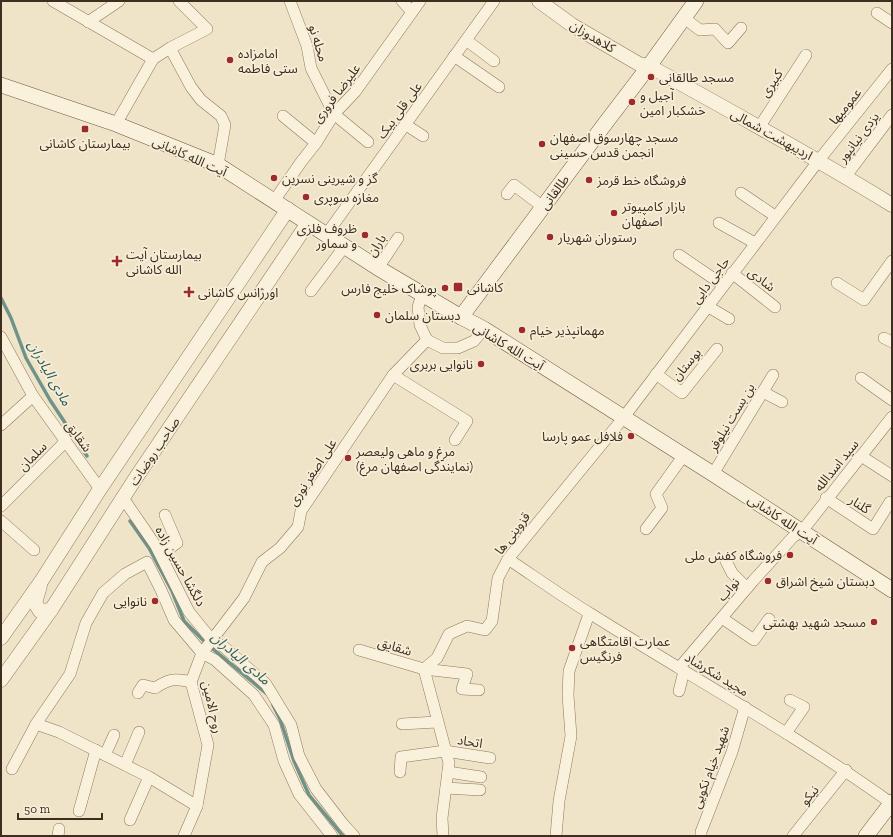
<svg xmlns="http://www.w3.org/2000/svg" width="893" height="837" font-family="'Zilla Slab','Noto Sans Arabic',serif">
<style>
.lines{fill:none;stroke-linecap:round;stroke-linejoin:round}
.stream{stroke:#6f938a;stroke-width:3.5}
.minor-casing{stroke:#8d765c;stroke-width:12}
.tertiary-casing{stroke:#8d765c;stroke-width:15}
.secondary-casing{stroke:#6f573f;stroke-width:16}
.minor{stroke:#faf1dc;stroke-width:11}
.tertiary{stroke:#faf1dc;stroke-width:14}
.secondary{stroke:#faf1dc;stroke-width:15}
.poi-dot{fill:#9e2a2b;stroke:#f7eed8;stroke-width:1.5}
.labels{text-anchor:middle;stroke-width:3.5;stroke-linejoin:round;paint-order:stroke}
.street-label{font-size:13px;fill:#3d2e20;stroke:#f7eed8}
.poi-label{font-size:13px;fill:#3d2e20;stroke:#f7eed8;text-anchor:start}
.water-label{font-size:14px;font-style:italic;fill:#2f5d5a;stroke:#f7eed8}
</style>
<rect width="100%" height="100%" fill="#f0e4c8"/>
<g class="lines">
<!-- stream -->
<g class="stream">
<path d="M1,298L11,318L26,358L50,400L87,456"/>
<path d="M130,521L149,548L172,591L184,621L207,644L267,694"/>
<path d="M273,705L280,719L294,761L309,795L343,836"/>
</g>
<!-- minor casing -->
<g class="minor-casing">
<g id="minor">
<path d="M53,1L153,59"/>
<path d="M290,1L307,46L311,68L334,114L368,142"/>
<path d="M402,1L412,12"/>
<path d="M877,13L892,23"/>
<path d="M684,18L700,30L715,29L728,43L741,28"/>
<path d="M88,22L119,1"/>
<path d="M466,40L494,61"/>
<path d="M170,48L191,87L201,100L221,116L225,125L218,165"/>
<path d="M454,56L499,87"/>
<path d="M283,116L316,143"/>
<path d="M116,124L153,59L170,48L207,29L179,1"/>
<path d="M406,125L423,136"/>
<path d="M760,126L806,55"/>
<path d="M846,176L892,115"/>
<path d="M741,193L775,216"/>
<path d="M507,194L514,185L543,207"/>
<path d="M274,201L301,162L316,143L334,114L355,92L420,1"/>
<path d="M719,223L755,243"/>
<path d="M326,235L494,1"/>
<path d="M679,255L723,285"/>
<path d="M378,268L398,238"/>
<path d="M732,273L775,307"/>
<path d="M837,283L864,300L892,261"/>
<path d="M311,291L344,247"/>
<path d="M422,295L418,307L420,325L427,340L443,348H458L474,341L484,329"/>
<path d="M707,306L729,319"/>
<path d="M1,337L33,396L100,489"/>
<path d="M884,338L892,342"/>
<path d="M656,374L682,393L717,349"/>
<path d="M393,375L467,421L455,440"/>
<path d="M861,378L892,400"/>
<path d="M763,392L782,402"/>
<path d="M1,425L33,396"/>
<path d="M861,456L892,476"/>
<path d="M713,474L773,375"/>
<path d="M123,498L156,546L189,612L212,640L224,647L266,684L291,725L299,756L316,789L343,824L354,836"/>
<path d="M826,498L873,529L890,502"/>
<path d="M1,506L65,442"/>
<path d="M1,521L34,550"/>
<path d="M646,529L662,508L656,494L684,455"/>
<path d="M161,554L177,543L165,515"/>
<path d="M508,559C535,577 563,597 591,614C691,677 795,734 891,803"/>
<path d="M726,561L732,573L747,588"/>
<path d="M722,618L754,640L769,619"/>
<path d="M359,650L424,669L467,674L462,689L479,690"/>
<path d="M679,668L753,581L793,537L802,531L892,417"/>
<path d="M679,691L684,671"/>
<path d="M138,693L143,685L155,688C169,679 174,678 191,682"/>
<path d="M36,724L59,732L149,777L197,806"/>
<path d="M402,724L437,722"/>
<path d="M786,733L804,707L790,700"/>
<path d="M105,755L114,735"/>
<path d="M125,765L139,732"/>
<path d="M12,769L36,724L70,674L86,623L103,593L125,574L147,562L161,590L174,620L202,653L215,660L254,695L274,725L284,761L299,794L332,836"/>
<path d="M400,772L401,757L445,751L490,758"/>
<path d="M448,772L481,777"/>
<path d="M446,788L480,790"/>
<path d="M79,811L96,750"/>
<path d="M130,820L149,777"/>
<path d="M58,836L59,829"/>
<path d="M184,836L197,806L208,745L191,682L202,653L244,598L262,562L280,548L298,527L301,511L393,375L427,340"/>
<path d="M443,836L442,818L449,763L424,669L437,658L449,634L467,626L485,630L492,621L498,578L508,559L624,417L819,160L892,69"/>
<path d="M556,836L559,801L571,736L568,695L569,671L589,614"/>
<path d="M701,836V832L732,752L745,707"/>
<path d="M793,836L846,770"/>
</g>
</g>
<!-- tertiary casing -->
<g class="tertiary-casing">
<g id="tertiary">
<path d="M539,1L572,25L639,64L649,66C731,111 812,156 892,205"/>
<path d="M40,586L35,603L40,611L51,610"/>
<path d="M1,638L42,580L100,489L288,209"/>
<path d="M1,680L51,610L135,479L308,223"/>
</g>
</g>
<!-- secondary casing -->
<g class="secondary-casing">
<g id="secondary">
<path d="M1,85L116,124L218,165L378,268L461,317L484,329L713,474L892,590"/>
<path d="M461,317L604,125L649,66L696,1"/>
<path d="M866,836L892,802"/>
</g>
</g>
<!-- minor -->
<use href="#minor" class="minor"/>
<!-- tertiary -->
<use href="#tertiary" class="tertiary"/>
<!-- secondary -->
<use href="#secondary" class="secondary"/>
</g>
<!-- markers -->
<g class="poi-dot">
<circle cx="230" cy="60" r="4"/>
<circle cx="651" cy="77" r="4"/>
<circle cx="632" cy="102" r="4"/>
<rect x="81" y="125" width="8" height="8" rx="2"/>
<circle cx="542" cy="144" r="4"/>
<circle cx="274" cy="178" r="4"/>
<circle cx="589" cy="180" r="4"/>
<circle cx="306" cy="197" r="4"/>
<circle cx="614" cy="213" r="4"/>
<circle cx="365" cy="235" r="4"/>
<circle cx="550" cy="237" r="4"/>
<path d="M115 255h4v4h4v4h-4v4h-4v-4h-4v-4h4z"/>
<rect x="453" y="282" width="10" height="10" rx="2"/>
<circle cx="445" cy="288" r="4"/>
<path d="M187 286h4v4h4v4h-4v4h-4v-4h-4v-4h4z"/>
<circle cx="377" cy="315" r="4"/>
<circle cx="522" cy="330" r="4"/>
<circle cx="481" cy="364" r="4"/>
<circle cx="631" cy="436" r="4"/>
<circle cx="348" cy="458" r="4"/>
<circle cx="790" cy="555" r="4"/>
<circle cx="768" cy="581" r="4"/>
<circle cx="155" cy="601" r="4"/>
<circle cx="874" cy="622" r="4"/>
<circle cx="572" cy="648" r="4"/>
</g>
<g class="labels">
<!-- street labels -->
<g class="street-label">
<text transform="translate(593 36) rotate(31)" y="5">کلاهدوزان</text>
<text transform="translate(319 43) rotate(73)" y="5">محله نو</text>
<text transform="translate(771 83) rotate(-57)" y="5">کبیری</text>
<text transform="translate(336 93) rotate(-53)" y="5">علیرضا فروری</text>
<text transform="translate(845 106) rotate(-51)" y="5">عمومیها</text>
<text transform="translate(399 110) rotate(-54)" y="5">علی قلی بیک</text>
<text transform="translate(772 134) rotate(29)" y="5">اردیبهشت شمالی</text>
<text transform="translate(858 137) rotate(-53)" y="5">یزدی نیانپور</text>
<text transform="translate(190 156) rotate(24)" y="5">آیت الله کاشانی</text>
<text transform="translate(554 192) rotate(-53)" y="5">طالقانی</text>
<text transform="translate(376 245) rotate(-57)" y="5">باران</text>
<text transform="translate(762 279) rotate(38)" y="5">شادی</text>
<text transform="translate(710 280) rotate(-53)" y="5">حاجی دایی</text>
<text transform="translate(509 346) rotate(31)" y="5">آیت الله کاشانی</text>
<text transform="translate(686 364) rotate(-50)" y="5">بوستان</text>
<text transform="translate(731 417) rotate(-59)" y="5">بن بست نیلوفر</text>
<text transform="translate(79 436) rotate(54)" y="5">شقایق</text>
<text transform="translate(154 451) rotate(-56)" y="5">صاحب روضات</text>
<text transform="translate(32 456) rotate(-45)" y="5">سلمان</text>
<text transform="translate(836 465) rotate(-51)" y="5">سید اسدالله</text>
<text transform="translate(312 472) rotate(-57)" y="5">علی اصغر نوری</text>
<text transform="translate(860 504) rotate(33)" y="5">گلنار</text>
<text transform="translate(783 519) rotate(33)" y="5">آیت الله کاشانی</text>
<text transform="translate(512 533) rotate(-53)" y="5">قزوینی ها</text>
<text transform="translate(181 566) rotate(61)" y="5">دلگشا حسین زاده</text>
<text transform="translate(728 589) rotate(-49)" y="5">نواب</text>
<text transform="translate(395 646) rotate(17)" y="5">شقایق</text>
<text transform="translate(717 674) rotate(31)" y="5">مجید شکرشاد</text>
<text transform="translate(213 707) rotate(77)" y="5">روح الامین</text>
<text transform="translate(470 741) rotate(9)" y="5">اتحاد</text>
<text transform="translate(710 767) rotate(-70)" y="5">شهید خیام نکویی</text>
<text transform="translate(809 795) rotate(-51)" y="5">نیکو</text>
</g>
<!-- poi labels -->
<g class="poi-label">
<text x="238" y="58">امامزاده<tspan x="238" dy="15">ستی فاطمه</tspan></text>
<text x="659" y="82">مسجد طالقانی</text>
<text x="640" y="100">آجیل و<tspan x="640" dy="15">خشکبار امین</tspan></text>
<text x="550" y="142">مسجد چهارسوق اصفهان<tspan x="550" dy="15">انجمن قدس حسینی</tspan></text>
<text x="85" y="148" text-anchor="middle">بیمارستان کاشانی</text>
<text x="282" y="183">گز و شیرینی نسرین</text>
<text x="597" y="185">فروشگاه خط قرمز</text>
<text x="314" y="202">مغازه سوپری</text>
<text x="622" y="211">بازار کامپیوتر<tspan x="622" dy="15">اصفهان</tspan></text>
<text x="357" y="233" text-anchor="end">ظروف فلزی<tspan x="357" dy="15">و سماور</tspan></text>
<text x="558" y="242">رستوران شهریار</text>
<text x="126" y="259">بیمارستان آیت<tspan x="126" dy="15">الله کاشانی</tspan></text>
<text x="467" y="292">کاشانی</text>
<text x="437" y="293" text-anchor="end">پوشاک خلیج فارس</text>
<text x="198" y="297">اورژانس کاشانی</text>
<text x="385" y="320">دبستان سلمان</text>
<text x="530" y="335">مهمانپذیر خیام</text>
<text x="473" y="369" text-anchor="end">نانوایی بربری</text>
<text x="623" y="441" text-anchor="end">فلافل عمو پارسا</text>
<text x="356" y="456">مرغ و ماهی ولیعصر<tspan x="356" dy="15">(نمایندگی اصفهان مرغ)</tspan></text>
<text x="782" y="560" text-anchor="end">فروشگاه کفش ملی</text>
<text x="776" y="586">دبستان شیخ اشراق</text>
<text x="147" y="606" text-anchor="end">نانوایی</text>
<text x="866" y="627" text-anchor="end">مسجد شهید بهشتی</text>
<text x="580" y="646">عمارت اقامتگاهی<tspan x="580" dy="15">فرنگیس</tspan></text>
</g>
<!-- water labels -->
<g class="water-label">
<text transform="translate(50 373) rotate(60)" y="5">مادی الیادران</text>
<text transform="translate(241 658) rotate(41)" y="5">مادی الیادران</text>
</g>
</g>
<!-- border -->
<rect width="893" height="837" fill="none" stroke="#3d2e20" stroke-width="4"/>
<!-- scale -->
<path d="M18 813v6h84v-6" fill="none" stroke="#3d2e20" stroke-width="2"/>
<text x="24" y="813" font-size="12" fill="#3d2e20" stroke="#f7eed8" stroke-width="3" paint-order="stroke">50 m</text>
</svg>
